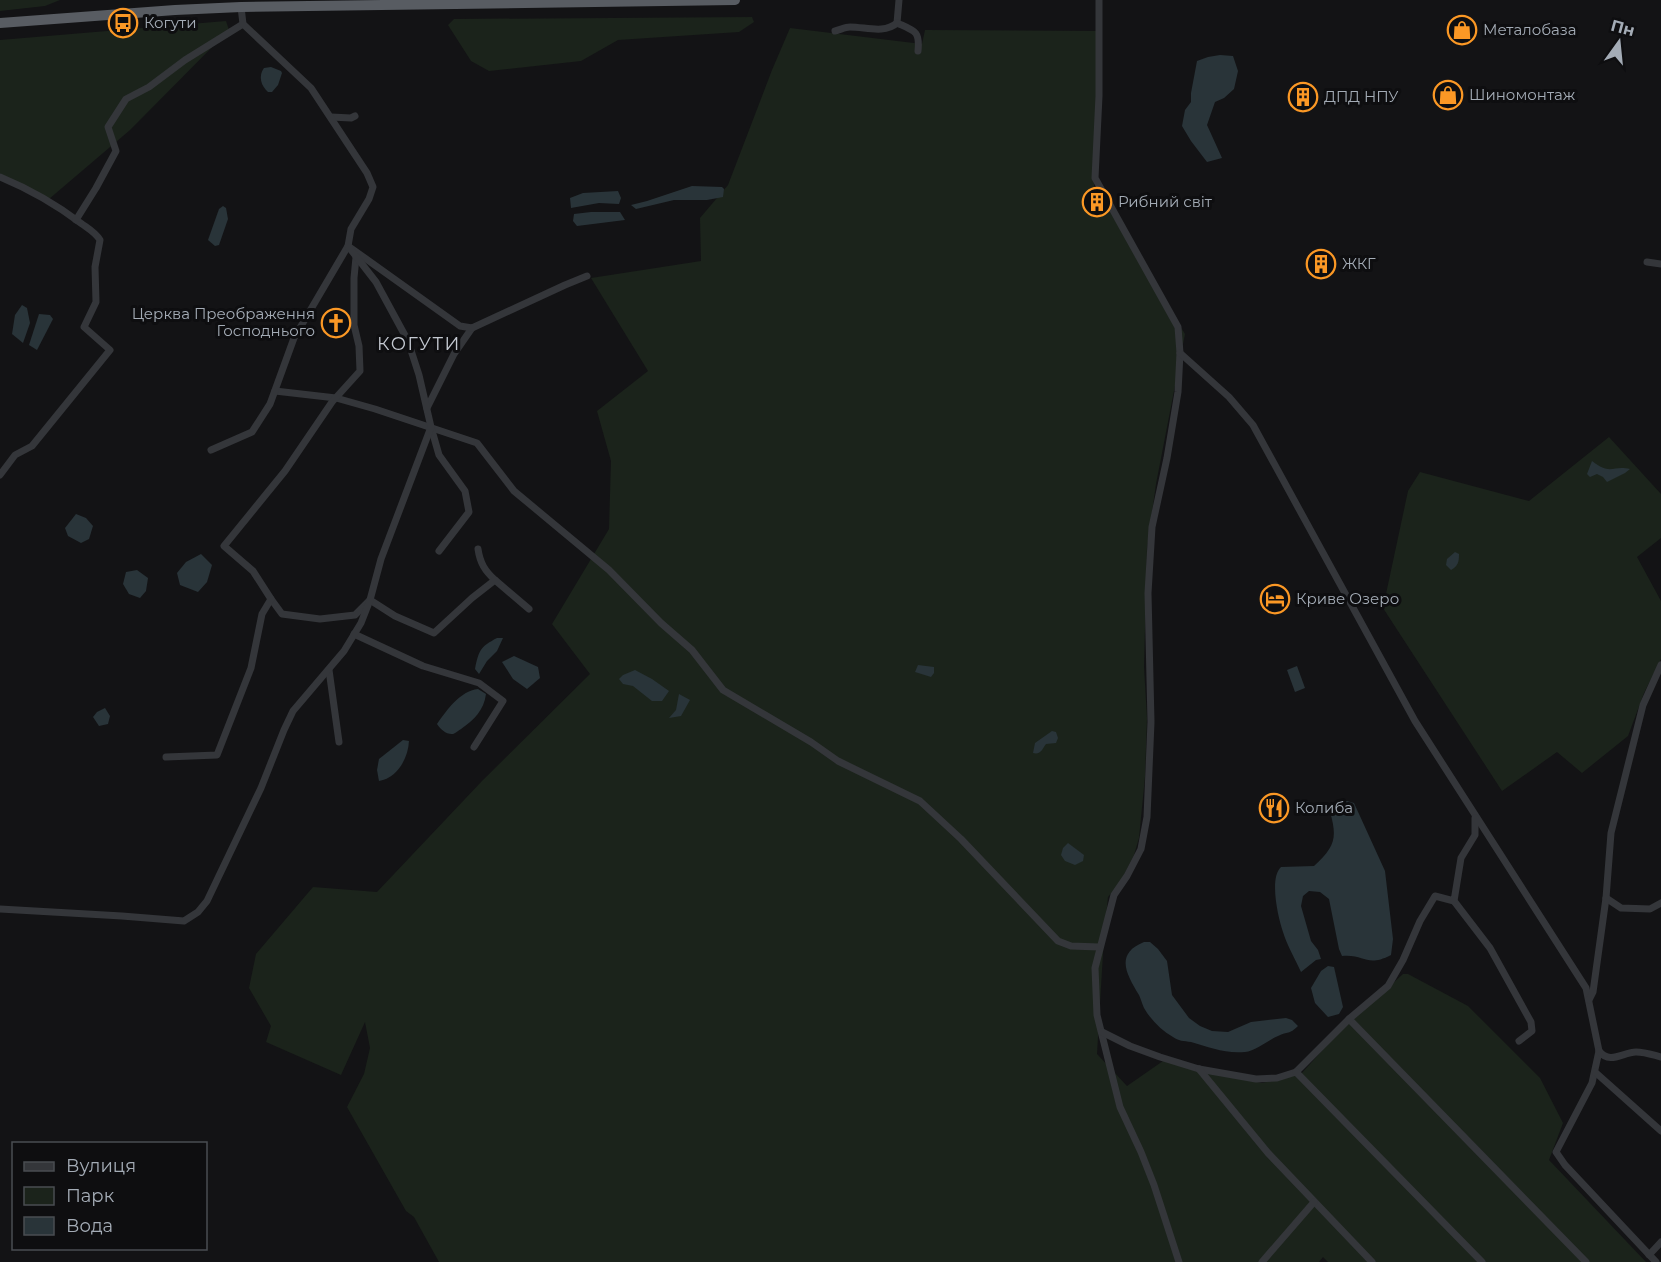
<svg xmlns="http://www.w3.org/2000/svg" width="1661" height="1262" font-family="Montserrat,sans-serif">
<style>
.green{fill:#1b231b}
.water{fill:#293439}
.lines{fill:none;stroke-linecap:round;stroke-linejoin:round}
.minor{stroke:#34363a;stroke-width:7}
.trunk{stroke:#585c62;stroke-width:10}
.labels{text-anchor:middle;stroke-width:6;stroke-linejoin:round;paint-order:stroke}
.poi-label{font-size:15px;fill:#a4acb6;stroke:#0e0e10;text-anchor:start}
.quarter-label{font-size:18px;letter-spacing:1.5px;fill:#c5cad2;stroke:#0e0e10}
</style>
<rect width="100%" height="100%" fill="#131315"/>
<!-- green -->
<g class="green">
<path d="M0,0H60L45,6L0,11Z"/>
<path d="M752,17L754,22L739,32L618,40L581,61L489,71L471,61L448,25L454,19Z"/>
<path d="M226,21L229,30L130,130L49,199L0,177V40Z"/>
<path d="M790,28L922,44L925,30L1098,31L1094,186L1185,334L1156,484L1147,548L1144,667L1147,718L1145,777L1139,838L1134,855L1120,883L1108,897L1104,937L1097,1054L1127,1086L1163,1061L1262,1083L1301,1074L1337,1034L1403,974H1408L1468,1006L1540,1078L1563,1123L1549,1160L1646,1262H1328L1323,1257L1319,1262H439L414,1217L406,1211L347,1107L364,1074L370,1048L365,1022L341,1075L266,1042L271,1026L249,988L256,954L313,887L377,892L482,781L590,674L552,624L609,529L611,461L597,411L648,371L591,278L701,261L700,218L728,185L772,70Z"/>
<path d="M1609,437L1661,494V538L1637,557L1661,601V659L1644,693L1628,736L1582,773L1557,752L1502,791L1383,608L1408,491L1420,472L1529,501Z"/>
</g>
<!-- water -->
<g class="water">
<path d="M1220,55L1233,56L1238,71L1234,89L1224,98L1215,102L1207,125L1222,158L1207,162L1191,141L1182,126L1185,110L1191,102V93L1197,61L1208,57Z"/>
<path d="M271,67L281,71L282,73L278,85L272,92H268C261,86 258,76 264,68Z"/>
<path d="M692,186L722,187L724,189L723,197L707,200H674L636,209L631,205L647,201Z"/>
<path d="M618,191L621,198L619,204L599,203L571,208L570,198L583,193Z"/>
<path d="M223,206L226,208L228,219L219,245L215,246L208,240L219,209Z"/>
<path d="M591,212H620L625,220L577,226L573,221L574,214Z"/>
<path d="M22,305L27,308L30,323L23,343L12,334L15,315Z"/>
<path d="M39,314L50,315L53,319L37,350L29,345Z"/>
<path d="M1592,461C1611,476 1612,465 1630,469L1625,473L1607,482L1603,477L1597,474L1590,477L1587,474Z"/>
<path d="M76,514L86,518L93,526L89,539L81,543L68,536L65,528Z"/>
<path d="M1455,552L1459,554C1459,562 1458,566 1451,570L1446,565L1447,559Z"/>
<path d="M201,554L212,565L207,582L198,592L180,585L177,573L186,562Z"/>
<path d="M137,570L148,578L146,591L140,598L129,594L123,584L126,572Z"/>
<path d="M497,638H503L497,651L487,661L479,674L475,669C479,650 480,647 497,638Z"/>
<path d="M514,656L538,667L540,678L527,689L513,679L502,662Z"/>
<path d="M918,665L934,667V673L931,677L915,672Z"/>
<path d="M1297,666L1305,688L1295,692L1287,670Z"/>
<path d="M635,670L652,679L669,691L662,701H652L633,686L623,684L619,679L623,675Z"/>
<path d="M478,689L486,694C484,710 474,720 461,729C461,729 454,734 453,734C447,735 440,729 437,724C447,710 460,691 478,689Z"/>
<path d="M679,694L690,700L681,716L669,718L676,710Z"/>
<path d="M105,708L110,716L108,724L99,726L93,717L97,712Z"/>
<path d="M1052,731L1056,732L1058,738L1056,743L1046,744C1042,750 1040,755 1033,753L1035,743Z"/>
<path d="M403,740L409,741C408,759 397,778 379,781L377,770L379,759Z"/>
<path d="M1347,801L1354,803L1385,871L1393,939L1391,955C1366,968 1366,954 1342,956L1339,949L1329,899L1320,892L1309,891L1303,896L1301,906L1311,941L1318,950L1321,959L1316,960L1301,972C1295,959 1287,945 1283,932C1278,917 1269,878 1281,867L1314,866C1334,847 1338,839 1330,812L1341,803Z"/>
<path d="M1068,843L1084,855L1083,861L1075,865L1065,861L1061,855L1063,848Z"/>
<path d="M1144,942H1150L1158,949L1167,961L1172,995L1189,1018L1200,1026L1212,1031L1228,1032L1251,1022L1286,1018L1292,1020L1298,1026C1289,1035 1288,1031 1278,1036C1268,1040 1256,1051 1245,1052C1225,1054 1209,1047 1191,1042C1184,1041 1178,1041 1173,1037C1161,1030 1151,1020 1144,1008C1142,1004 1141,999 1139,995C1127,975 1114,954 1144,942Z"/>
<path d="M1328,966L1334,967L1343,1007L1339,1014L1328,1017L1315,1003L1311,988L1321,971Z"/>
</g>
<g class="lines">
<!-- minor -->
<g class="minor">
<path d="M899,0L897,23C915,31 920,31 918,51"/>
<path d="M1099,0V96L1095,178L1178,327L1180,353L1178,392L1167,458L1152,527L1148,593L1151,722L1147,817L1141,849L1127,876L1114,895L1095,968L1097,1015L1120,1107L1141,1152L1154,1185L1179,1262"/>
<path d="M835,31C840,30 845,27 850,27C866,27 884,34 897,23"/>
<path d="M331,117L351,118L355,116"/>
<path d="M0,177C29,189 57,205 82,224C89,229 96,233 100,240L95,267L96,302L84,327L110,350L32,446L15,455L0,475"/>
<path d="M76,220L96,188L116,151L108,127L126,99L149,87L185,60L243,24"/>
<path d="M1647,262L1661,264"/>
<path d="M1180,353L1229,397L1253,425L1415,721L1586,988L1599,1051L1592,1083L1556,1152L1565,1165L1656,1262"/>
<path d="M275,391L336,398L375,409L477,443L514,491L609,570L661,623L692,650L723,690L811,742L838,761L920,801L961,839L1058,941L1071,946L1099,947"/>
<path d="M427,408L454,354L472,328"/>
<path d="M431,427L439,455L465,491L469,512L439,551"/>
<path d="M211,450L252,432L270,404L294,338L348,246L460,326L472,328L565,285L587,276"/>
<path d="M478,549C480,563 485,571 495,580"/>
<path d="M271,599L282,614L320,619L355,615L370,600L395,616L434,633L472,598L495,580L529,609"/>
<path d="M354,634L423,666L479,683L503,701L474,747"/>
<path d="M329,670L339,742"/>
<path d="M166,757L217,755L251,668L262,614L271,599L253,571L224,546L285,471L332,402L360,371L359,346L354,325V278L356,257"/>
<path d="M1606,898L1621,908L1650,909L1661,903"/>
<path d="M1454,901L1490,948L1531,1022L1532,1031L1519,1041"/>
<path d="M0,909L122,916L184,921L198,912L207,901L217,880L261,788L284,730L293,711L344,651L361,623L370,600L381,559L431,427L419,375L408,341L376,282L348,246L351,229L369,199L373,187L367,173L311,88L243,24L241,7"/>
<path d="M1589,1000L1593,992L1606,898L1611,833L1643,705L1661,665"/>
<path d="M1349,1019L1586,1262"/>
<path d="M1102,1032L1130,1046L1160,1057L1199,1069L1256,1079L1277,1078L1296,1072L1349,1019L1388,986L1403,960L1420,921L1435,896L1454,901L1461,858L1475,835V818"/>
<path d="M1599,1051C1610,1065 1623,1052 1636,1052C1645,1052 1653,1055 1661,1057"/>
<path d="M1199,1069L1268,1153L1372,1262"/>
<path d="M1296,1072L1482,1262"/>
<path d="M1595,1072L1661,1131"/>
<path d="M1649,1255L1661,1242"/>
<path d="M1262,1262L1314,1202"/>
</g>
<!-- trunk -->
<path class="trunk" d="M0,23L175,10L241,7L735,0"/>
</g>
<!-- icons -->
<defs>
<g id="bus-ring" transform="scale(1.5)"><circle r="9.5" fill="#0e0e10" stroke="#fb9825" stroke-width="1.5"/><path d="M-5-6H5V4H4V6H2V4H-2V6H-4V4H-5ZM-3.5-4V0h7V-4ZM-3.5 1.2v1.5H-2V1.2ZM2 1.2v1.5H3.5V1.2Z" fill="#fb9825"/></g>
<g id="shop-ring" transform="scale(1.5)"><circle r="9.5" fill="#0e0e10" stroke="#fb9825" stroke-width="1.5"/><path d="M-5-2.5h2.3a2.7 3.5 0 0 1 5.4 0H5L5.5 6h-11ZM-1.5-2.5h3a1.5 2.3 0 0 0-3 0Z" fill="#fb9825"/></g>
<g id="building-ring" transform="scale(1.5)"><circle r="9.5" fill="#0e0e10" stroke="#fb9825" stroke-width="1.5"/><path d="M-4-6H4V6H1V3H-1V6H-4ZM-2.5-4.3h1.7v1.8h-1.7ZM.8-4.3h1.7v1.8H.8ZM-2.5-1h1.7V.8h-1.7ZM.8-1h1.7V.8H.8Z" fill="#fb9825"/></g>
<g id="church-ring" transform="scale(1.5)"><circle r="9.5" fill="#0e0e10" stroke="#fb9825" stroke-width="1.5"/><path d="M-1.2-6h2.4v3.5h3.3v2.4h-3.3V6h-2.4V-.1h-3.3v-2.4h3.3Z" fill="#fb9825"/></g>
<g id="hotel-ring" transform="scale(1.5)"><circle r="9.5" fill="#0e0e10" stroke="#fb9825" stroke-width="1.5"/><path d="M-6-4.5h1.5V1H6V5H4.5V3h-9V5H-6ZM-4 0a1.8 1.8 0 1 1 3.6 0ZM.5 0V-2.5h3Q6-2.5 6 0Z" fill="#fb9825"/></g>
<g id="restaurant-ring" transform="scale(1.5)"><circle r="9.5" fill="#0e0e10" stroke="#fb9825" stroke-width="1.5"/><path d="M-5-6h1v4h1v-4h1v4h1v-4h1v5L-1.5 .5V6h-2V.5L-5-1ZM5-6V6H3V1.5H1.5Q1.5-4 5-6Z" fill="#fb9825"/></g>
</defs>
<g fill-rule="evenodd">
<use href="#bus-ring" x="123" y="23"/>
<use href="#shop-ring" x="1462" y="30"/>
<use href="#shop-ring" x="1448" y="95"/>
<use href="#building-ring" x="1303" y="97"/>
<use href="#building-ring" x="1097" y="202"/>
<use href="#building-ring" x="1321" y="264"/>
<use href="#church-ring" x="336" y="323"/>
<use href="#hotel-ring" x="1275" y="599"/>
<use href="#restaurant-ring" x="1274" y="808"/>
</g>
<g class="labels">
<!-- poi labels -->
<g class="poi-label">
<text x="144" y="28">Когути</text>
<text x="1483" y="35">Металобаза</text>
<text x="1469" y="100">Шиномонтаж</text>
<text x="1324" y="102">ДПД НПУ</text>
<text x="1118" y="207">Рибний світ</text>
<text x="1342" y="269">ЖКГ</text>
<text x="315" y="319" text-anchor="end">Церква Преображення<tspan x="315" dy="17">Господнього</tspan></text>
<text x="1296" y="604">Криве Озеро</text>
<text x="1295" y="813">Колиба</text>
</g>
<!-- quarter labels -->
<g class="quarter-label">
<text x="419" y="350">КОГУТИ</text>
</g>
</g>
<!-- legend -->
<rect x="12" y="1142" width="195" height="108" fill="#0e0e10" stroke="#4a4d52" stroke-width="1.5"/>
<rect x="24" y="1162" width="30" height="9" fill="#34363a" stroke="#4a4d52" stroke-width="1.5"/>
<text x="66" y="1172" font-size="18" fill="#a4acb6">Вулиця</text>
<rect x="24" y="1187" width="30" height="18" fill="#1b231b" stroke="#4a4d52" stroke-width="1.5"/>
<text x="66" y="1202" font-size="18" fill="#a4acb6">Парк</text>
<rect x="24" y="1217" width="30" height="18" fill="#293439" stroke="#4a4d52" stroke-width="1.5"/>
<text x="66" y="1232" font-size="18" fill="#a4acb6">Вода</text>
<!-- north arrow -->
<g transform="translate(1619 42) rotate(15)" stroke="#0e0e10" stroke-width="4.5" paint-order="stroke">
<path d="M0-4.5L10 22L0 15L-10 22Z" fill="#a4acb6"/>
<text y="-9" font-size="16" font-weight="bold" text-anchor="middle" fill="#a4acb6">Пн</text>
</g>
</svg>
